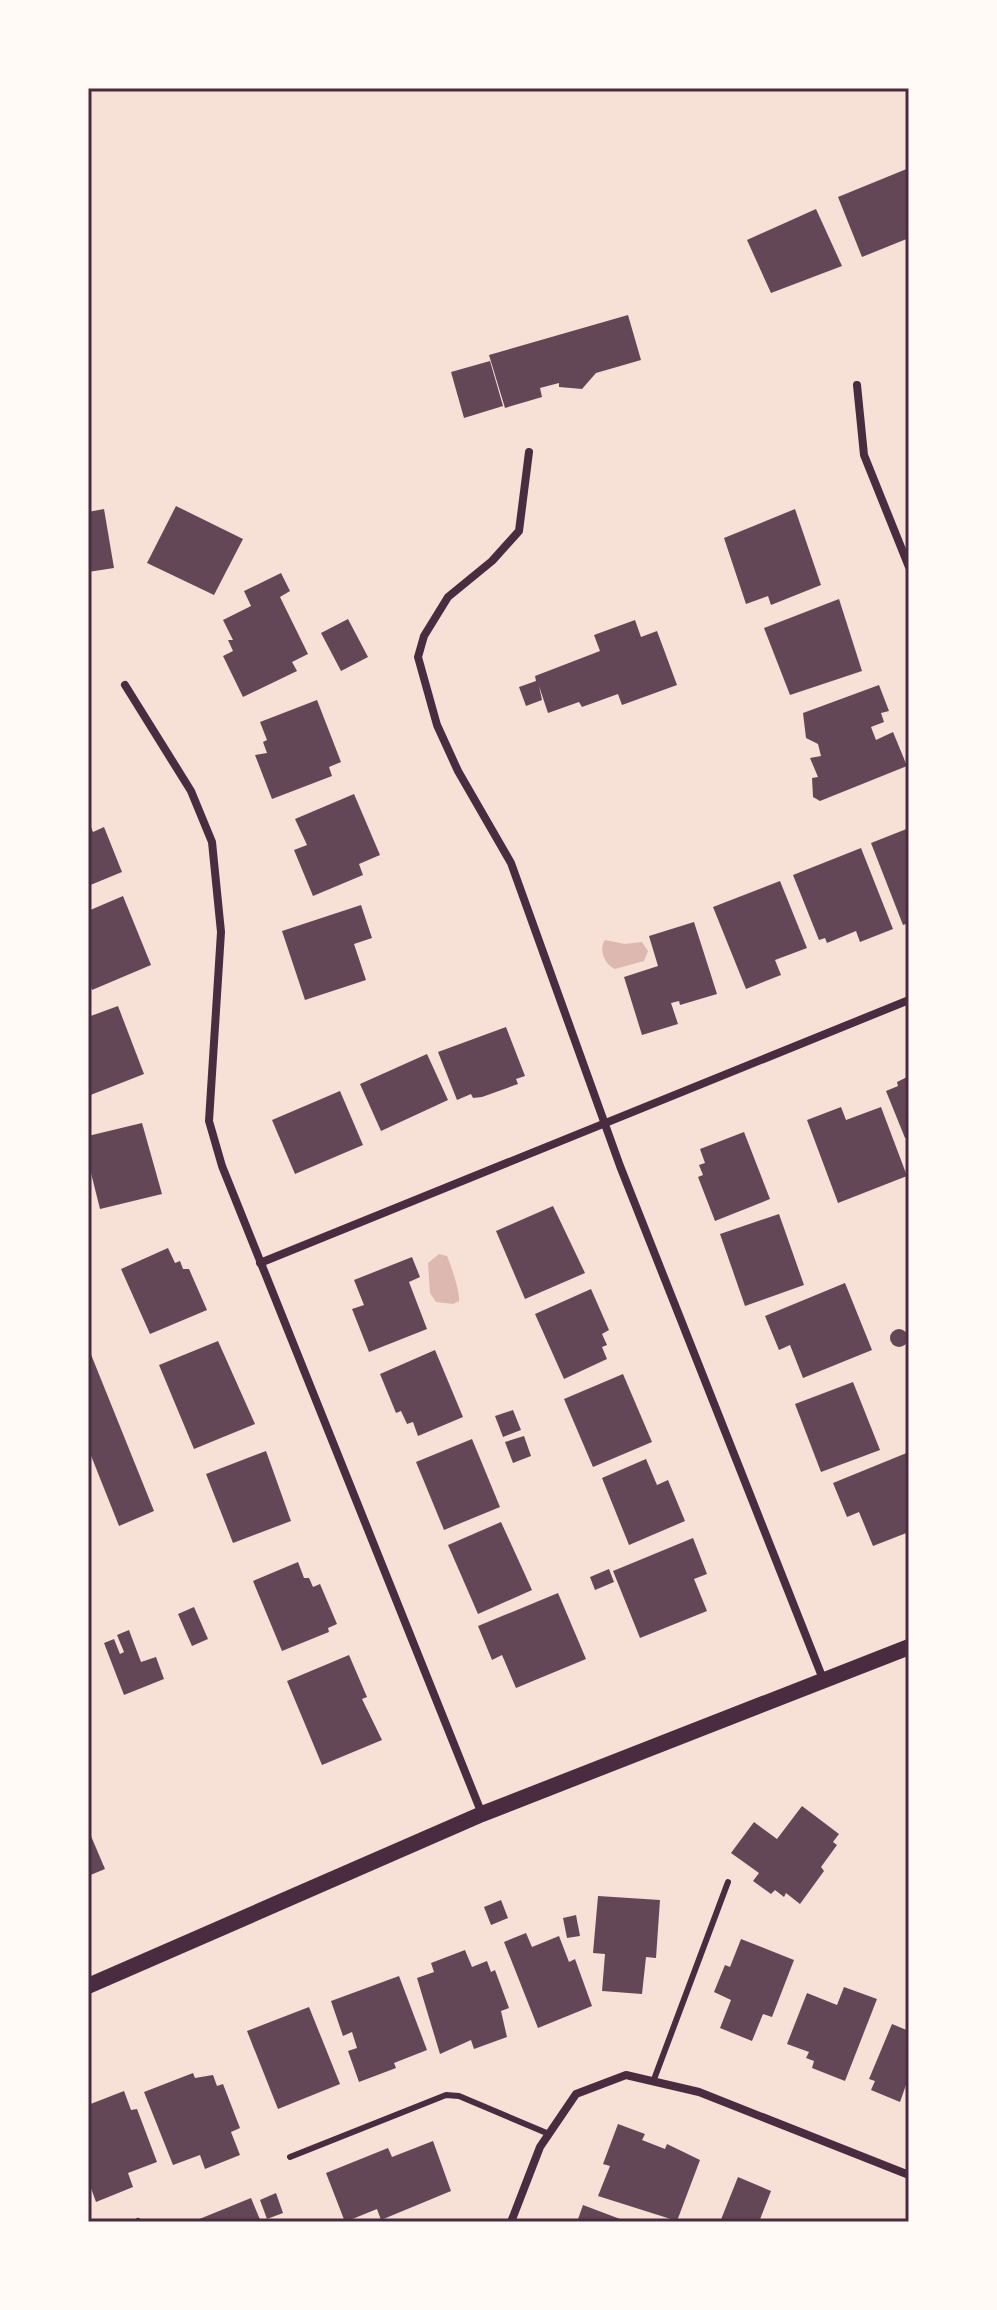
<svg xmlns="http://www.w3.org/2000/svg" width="997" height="2310" font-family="Mulish,sans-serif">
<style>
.water{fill:#dcb8b0}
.building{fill:#644757}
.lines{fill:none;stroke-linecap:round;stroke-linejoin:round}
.service{stroke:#4a2c40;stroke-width:6}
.minor{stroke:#4a2c40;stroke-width:8}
.secondary{stroke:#4a2c40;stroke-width:16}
.neatline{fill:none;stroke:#4a2c40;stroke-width:3}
</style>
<rect width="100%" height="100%" fill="#f7e1d7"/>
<!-- water -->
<g class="water">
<path d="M605,940L625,944L642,942L648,951L644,961L615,969C605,965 598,949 605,940Z"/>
<path d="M439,1254L447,1256C451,1265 460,1292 459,1301L453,1304L436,1302L430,1293L428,1263Z"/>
</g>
<!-- building -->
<g class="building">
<path d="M909,168V238L862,257L838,197Z"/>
<path d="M816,209L842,266L771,293L747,240Z"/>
<path d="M628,315L641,360L596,373L582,389L559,387V383L540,388L542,397L505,408L489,355Z"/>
<path d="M490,361L503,406L464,418L451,372Z"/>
<path d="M176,506L243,539L214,595L147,563Z"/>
<path d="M104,509L114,568L88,572V512Z"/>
<path d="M795,509L821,585L771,605L768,596L746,604L724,538Z"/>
<path d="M281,573L290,591L280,597L308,654L292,662L297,671L243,697L223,656L233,651L228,640H233L223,620L251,606L244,591Z"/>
<path d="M839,599L862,671L790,695L764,628Z"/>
<path d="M348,619L368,657L341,671L321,633Z"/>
<path d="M635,620L641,637L657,631L677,685L622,705L618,694L582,707L579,702L548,713L539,686L542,700L526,706L519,687L536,681L535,676L600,651L594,635Z"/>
<path d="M879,685L889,711L881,713L884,722L871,727L876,740L893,732L907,766L820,801L813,797L812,778L818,777L810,758L821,756L818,744L806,738L803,713Z"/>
<path d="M317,700L341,762L329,767L332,776L272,799L255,755L267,753L263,742L267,740L260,722Z"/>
<path d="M354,794L380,855L359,864L363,875L313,896L294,850L307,845L295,819Z"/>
<path d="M88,820L93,832L104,827L122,872L88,886Z"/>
<path d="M909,828V923L903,925L871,843Z"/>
<path d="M861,848L893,929L860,942L856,931L827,943L825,938L819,940L793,875Z"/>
<path d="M780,881L807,948L775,960L781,975L746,989L713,907Z"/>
<path d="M123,896L151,965L92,990L88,979V911Z"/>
<path d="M361,905L372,938L354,944L366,980L305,1000L282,931Z"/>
<path d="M694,922L717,994L680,1005L679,1001L671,1003L678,1024L642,1035L624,977L658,966L649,936Z"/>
<path d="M118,1006L144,1074L88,1096V1017Z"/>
<path d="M506,1027L525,1076L516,1079L518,1084L482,1097L473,1098L471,1094L457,1100L438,1052Z"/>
<path d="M427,1054L448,1100L381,1131L360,1084Z"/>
<path d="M909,1071V1137L905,1138L886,1091L898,1086L897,1082L907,1077L906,1073Z"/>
<path d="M340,1091L363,1145L295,1174L272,1120Z"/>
<path d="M841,1107L846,1120L881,1107L907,1176L838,1203L807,1120Z"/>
<path d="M142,1123L162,1194L100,1209L88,1161V1136Z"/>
<path d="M744,1132L770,1199L715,1221L698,1177L703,1175L699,1165L705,1163L700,1149Z"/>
<path d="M553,1206L585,1273L525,1299L496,1231Z"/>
<path d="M779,1214L804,1285L745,1306L720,1234Z"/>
<path d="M168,1248L175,1263L180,1261L183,1269H189L207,1310L150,1334L121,1269Z"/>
<path d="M412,1257L420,1277L409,1282L427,1329L369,1352L352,1309L364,1305L354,1280Z"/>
<path d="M845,1283L872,1350L803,1378L790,1345L779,1350L765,1316Z"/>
<path d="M591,1289L609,1330L602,1334L607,1345L602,1347L607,1359L564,1379L535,1314Z"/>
<circle cx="899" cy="1338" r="9"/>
<path d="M218,1341L255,1424L194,1449L159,1365Z"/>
<path d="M88,1347L154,1511L119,1526L88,1448Z"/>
<path d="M435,1350L463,1417L418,1436L413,1422L407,1424L401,1411L396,1413L380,1374Z"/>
<path d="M623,1374L652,1442L593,1467L564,1399Z"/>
<path d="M853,1382L880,1450L821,1472L795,1404Z"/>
<path d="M513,1410L521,1430L503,1437L495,1416Z"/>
<path d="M524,1436L531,1456L513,1463L505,1442Z"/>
<path d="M472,1439L500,1507L444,1530L416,1462Z"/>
<path d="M266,1451L291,1521L233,1543L206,1474Z"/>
<path d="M909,1452V1532L873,1546L859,1512L847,1517L833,1483Z"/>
<path d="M646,1459L657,1485L668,1480L685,1521L629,1545L602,1478Z"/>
<path d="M501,1522L532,1590L478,1614L448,1545Z"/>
<path d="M693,1538L707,1574L694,1579L707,1611L640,1638L613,1571Z"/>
<path d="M298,1562L304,1578H309L313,1587L320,1584L337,1624L328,1628L329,1632L282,1651L253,1581Z"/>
<path d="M609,1569L614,1582L595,1590L590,1577Z"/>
<path d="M558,1593L586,1659L516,1688L502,1655L492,1660L478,1626Z"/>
<path d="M194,1607L208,1639L192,1646L178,1614Z"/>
<path d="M129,1630L141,1662L156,1657L164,1679L124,1695L104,1643L114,1639L120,1654L124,1652L117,1635Z"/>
<path d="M349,1655L367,1697L362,1699L382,1740L322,1765L287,1681Z"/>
<path d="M802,1806L839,1834L833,1842L837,1845L821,1867L824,1871L800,1904L786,1893L784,1897L775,1890L771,1894L753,1881L759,1873L731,1853L754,1822L777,1839Z"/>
<path d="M88,1829L105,1869L88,1876Z"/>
<path d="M598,1896L660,1900L656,1958L646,1957L642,1994L602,1991L605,1954L593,1953Z"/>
<path d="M501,1900L508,1918L491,1925L484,1907Z"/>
<path d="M576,1915L580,1936L567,1938L563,1918Z"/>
<path d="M526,1933L532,1947L559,1936L569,1962L575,1959L592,2006L538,2028L504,1942Z"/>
<path d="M741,1939L794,1960L772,2017L763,2014L752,2041L720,2028L731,2000L714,1992L725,1965L730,1967Z"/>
<path d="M465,1950L472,1967L487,1961L491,1972L495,1970L509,2008L501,2011L507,2037L474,2049L471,2040L440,2054L417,1978L434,1972L431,1963Z"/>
<path d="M399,1976L427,2050L394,2063L396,2068L359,2082L348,2051L357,2048L352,2032L343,2036L331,2001Z"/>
<path d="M844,1987L877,1999L845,2081L812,2068L814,2061L806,2058L809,2052L787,2044L807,1993L837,2005Z"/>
<path d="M309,2007L340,2084L278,2109L247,2031Z"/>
<path d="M892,2024L909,2031V2086L906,2085L900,2102L871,2090L875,2081L869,2079Z"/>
<path d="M193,2073L195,2078L213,2075L217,2086L223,2084L240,2128L231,2132L240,2155L205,2169L200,2155L173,2165L144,2092Z"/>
<path d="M124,2091L131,2110L137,2109L157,2162L128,2173L133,2187L96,2202L88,2180V2105Z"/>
<path d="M618,2124L645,2134L642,2140L665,2149L667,2144L700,2160L677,2221L598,2196L610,2166L603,2164Z"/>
<path d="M433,2141L451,2191L381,2220L377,2209L345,2222L326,2173L388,2148L392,2157Z"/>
<path d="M738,2177L771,2191L759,2222H720Z"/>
<path d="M276,2193L283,2213L267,2219L260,2200Z"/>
<path d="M251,2198L261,2222H192Z"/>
<path d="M583,2205L628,2222H577Z"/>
</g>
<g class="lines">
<!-- service -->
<g class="service">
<path d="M653,2082L728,1882"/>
<path d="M290,2157L446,2095L459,2096L549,2134"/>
<path d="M137,2222L138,2221"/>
</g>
<!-- minor -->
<g class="minor">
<path d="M857,385L864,455L909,567"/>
<path d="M529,452L519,531L492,561L448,597L424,636L418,657L437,725L458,771L511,863L620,1166L823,1679"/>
<path d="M125,685L191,791L212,842L221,932L209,1121L222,1166L482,1814"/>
<path d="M260,1263L909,1000"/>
<path d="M511,2222L540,2147L576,2094L626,2075L699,2092L909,2175"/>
</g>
<!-- secondary -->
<path class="secondary" d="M88,1986L482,1814L909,1647"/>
</g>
<!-- border -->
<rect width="997" height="2310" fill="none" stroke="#fffaf5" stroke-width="180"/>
<rect x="90" y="90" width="817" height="2130" class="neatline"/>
</svg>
